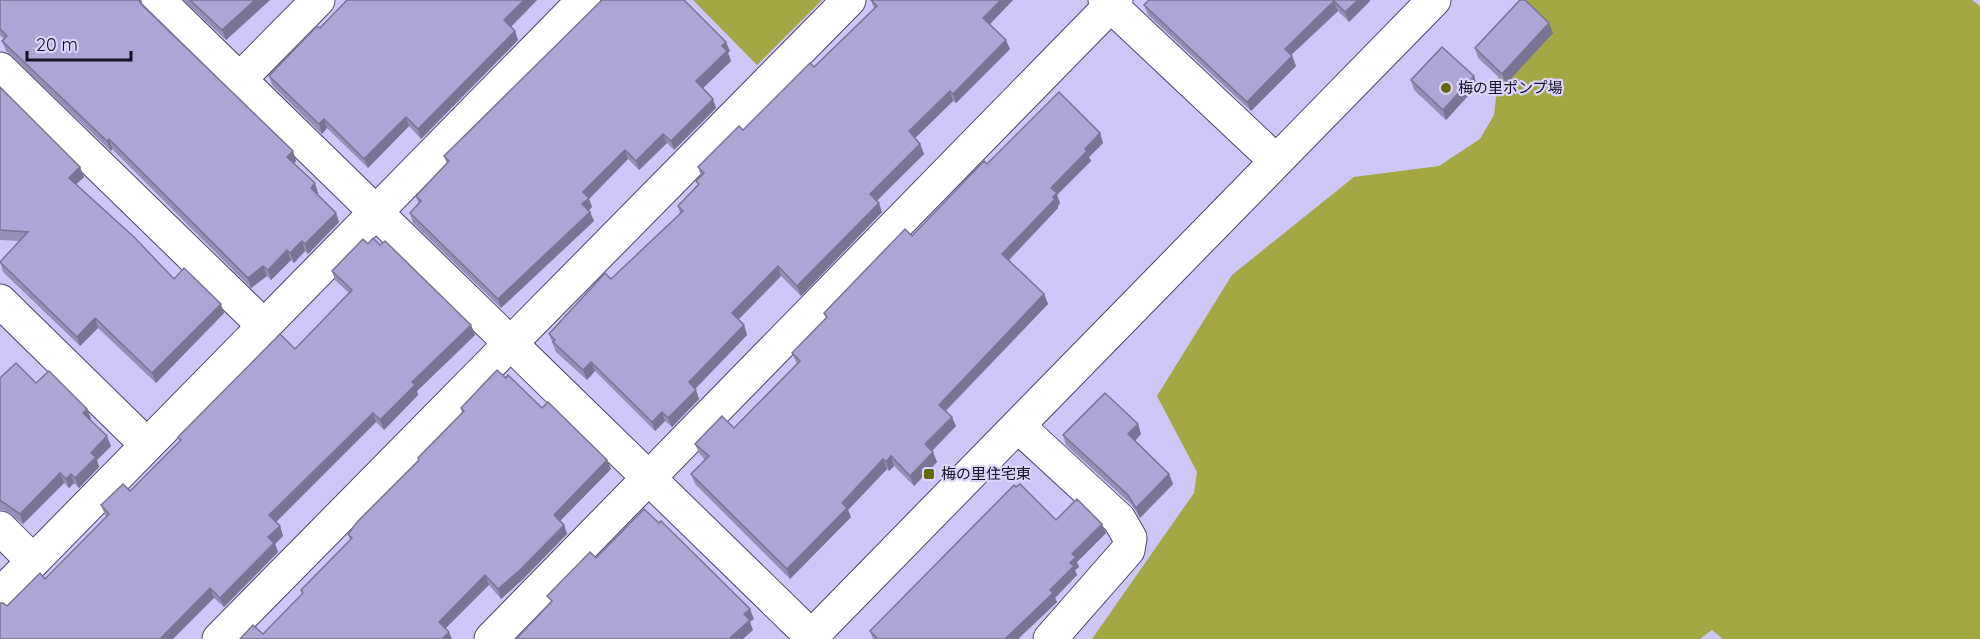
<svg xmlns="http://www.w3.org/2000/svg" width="1980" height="639" font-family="Quicksand,'Noto Sans JP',sans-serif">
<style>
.green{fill:#a3a844}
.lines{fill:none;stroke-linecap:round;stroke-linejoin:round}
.minor-casing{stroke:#4d456e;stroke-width:35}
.minor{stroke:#fff;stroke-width:33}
.wall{fill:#958fb6}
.shaded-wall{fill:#797494}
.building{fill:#ada6d4;stroke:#797494;stroke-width:1.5}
.poi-dot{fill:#656908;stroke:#dad4fb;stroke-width:2}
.labels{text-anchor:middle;stroke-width:4.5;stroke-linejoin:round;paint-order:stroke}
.poi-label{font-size:15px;fill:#161223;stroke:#dad4fb;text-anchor:start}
</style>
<rect width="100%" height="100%" fill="#cdc6f6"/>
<!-- green -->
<g class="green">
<path d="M693,0H822L757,65Z"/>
<path d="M1527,0H1972L1980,6V639H1723L1712,630L1700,639H1092L1194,493L1197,472L1157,396L1232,275L1354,177L1439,166L1480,139L1494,115L1502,44Z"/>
</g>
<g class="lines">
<!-- minor casing -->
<g class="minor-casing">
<g id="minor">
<path d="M158,0L814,639"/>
<path d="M1105,0L1276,161"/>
<path d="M0,69L264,326"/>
<path d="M240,79L318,0"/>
<path d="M0,301L147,445"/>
<path d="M1018,426L1119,519L1130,538L1128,550L1050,639"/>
<path d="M0,528L33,561"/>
<path d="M0,595L584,0"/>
<path d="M219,639L849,0"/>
<path d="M491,639L1116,0"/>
<path d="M809,639L1434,0"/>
</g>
</g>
<!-- minor -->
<use href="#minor" class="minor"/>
</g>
<!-- wall -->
<g class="wall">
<path d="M0,0L140,1L293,151L296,161L294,163L318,193L317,194L336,213L339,222L308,254L305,251L294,263L291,260L271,280L267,276L251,288L112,149L111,151L6,51L2,41L4,39L0,35Z"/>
<path d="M183,0H270L226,40Z"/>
<path d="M347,0H537L511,26L515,31L518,40L421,139L409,126L368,168L327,128L322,134L272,85L269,76L320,28Z"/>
<path d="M871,0H1013L990,24L1010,49L956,103L953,101L915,138L920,144L924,154L877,201L882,212L801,296L781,276L738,320L744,325L747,335L695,389L699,399L672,427L665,421L655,431L595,371L587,380L556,352L549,334L611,279L680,213L678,206L698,185L696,181L701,176L698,167L743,130L814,67L874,9Z"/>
<path d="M1149,0H1370V1L1349,22L1338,11L1291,55L1296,66L1251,111L1148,15L1144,5Z"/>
<path d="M1553,33L1506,84L1478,58L1475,48Z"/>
<path d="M730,51L728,53L731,61L703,88L716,108L674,150L667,143L639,170L628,159L589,199L592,207L589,210L594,221L501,308L413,223L410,213L419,204L416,196L447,164L444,156Z"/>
<path d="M1474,76L1477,86L1446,120L1414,90L1411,80Z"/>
<path d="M0,87L80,167L84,177L75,185L174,279L224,313L156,383L98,328L80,346L3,272L0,262L20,241L0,240Z"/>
<path d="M1100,133L1103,143L1089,157L1091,161L1057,195L1060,203L1058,206V208L1009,260L1048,304L946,411L956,426L932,451L937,462L914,486L894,466L889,471L887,469L848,510L851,517L790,579L695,484L691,474L705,460L699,453L695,444L734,428L797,364L792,353L826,318L824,313L912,236L987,164Z"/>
<path d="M368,244L380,245L471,325L475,335L417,391L418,395L384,430L376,422L276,522L280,526L283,536L275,544L278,552L224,607L214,598L7,606L45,579L107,517L105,515L101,505L130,491L180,441L178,437L295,349L349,293L335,280L332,271Z"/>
<path d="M0,378L36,383L87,409L91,419H90L111,446L97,460L99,467L79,488L74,483L69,488L64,483L23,524L4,510H0Z"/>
<path d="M461,408H542L607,460L611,469L560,521L564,525L567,534L523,579L501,599L489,585L263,634L302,594L301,590L350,540L348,534L419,461L418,458L462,413Z"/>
<path d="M1138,424L1141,434L1135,441L1169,474L1173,484L1140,518L1132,505L1066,445L1063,435Z"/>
<path d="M1016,487L1056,520L1102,524L1106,533L1077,562L1079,567L1075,570L1077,575L1055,598L1057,602L1018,639H873L870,631Z"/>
</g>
<!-- shaded-wall -->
<g class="shaded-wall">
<path d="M255,0H270L226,40L222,30Z"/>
<path d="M524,0H537L508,30L504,20Z"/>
<path d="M1001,0H1013L987,27L983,18Z"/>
<path d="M1358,0H1370V1L1349,22L1345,12Z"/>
<path d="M1334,1L1338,11L1288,58L1285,49Z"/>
<path d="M1549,23L1553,33L1506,84L1502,74Z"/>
<path d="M515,31L518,40L421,139L418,129Z"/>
<path d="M1006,40L1010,49L956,103L953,94Z"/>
<path d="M726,42L730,51L728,53L731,61L700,91L696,81L722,46Z"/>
<path d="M1292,56L1296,66L1251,111L1247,102Z"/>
<path d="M1474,76L1477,86L1446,120L1443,110Z"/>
<path d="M950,91L953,101L912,141L909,131Z"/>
<path d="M713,99L716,108L674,150L671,141Z"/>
<path d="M406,117L409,126L368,168L364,159Z"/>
<path d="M324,119L327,128L322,134L319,124Z"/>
<path d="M1100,133L1103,143L1089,157L1091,161L1057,195L1060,203L1058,206V208L1006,263L1002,254L1051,188L1085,149Z"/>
<path d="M663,134L667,143L639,170L636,161Z"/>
<path d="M109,139L112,149L111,151L107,141Z"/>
<path d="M920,144L924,154L874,203L870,194Z"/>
<path d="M625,150L628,159L589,199L592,207L586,213L582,204L583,192Z"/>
<path d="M293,151L296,161L290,167L287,157Z"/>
<path d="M80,167L84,177L72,188L69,178Z"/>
<path d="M315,183L318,193L314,197L311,188Z"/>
<path d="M879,203L882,212L801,296L797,286Z"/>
<path d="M590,212L594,221L501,308L498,299Z"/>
<path d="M336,213L339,222L308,254L305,244Z"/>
<path d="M302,241L305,251L294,263L290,253Z"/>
<path d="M287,250L291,260L271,280L268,270Z"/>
<path d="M263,266L267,276L251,288L248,278Z"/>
<path d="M778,266L781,276L736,322L732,313Z"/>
<path d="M1044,294L1048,304L942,414L939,405Z"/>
<path d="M221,304L224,313L156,383L152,373Z"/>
<path d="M95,318L98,328L80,346L77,337Z"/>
<path d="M471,325L475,335L417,391L418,395L384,430L380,420L412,382Z"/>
<path d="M744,325L747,335L693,391L689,382Z"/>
<path d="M591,362L595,371L587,380L583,370Z"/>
<path d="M696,390L699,399L672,427L668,418Z"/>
<path d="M87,409L91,419L87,423L83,413Z"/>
<path d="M662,412L665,421L655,431L652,422Z"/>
<path d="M373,413L376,422L273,525L269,515Z"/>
<path d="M952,417L956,426L929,454L925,444Z"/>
<path d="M1138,424L1141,434L1132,444L1128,434Z"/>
<path d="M107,436L111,446L97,460L99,467L79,488L75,478L91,453Z"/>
<path d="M933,452L937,462L914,486L910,476Z"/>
<path d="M891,456L894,466L889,471L886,462Z"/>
<path d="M883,459L887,469L848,510L851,517L790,579L787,569L842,503Z"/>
<path d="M607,460L611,469L557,524L554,515Z"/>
<path d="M60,473L64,483L23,524L20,514Z"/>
<path d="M71,474L74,483L69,488L66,479Z"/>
<path d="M1169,474L1173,484L1140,518L1136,508Z"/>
<path d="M1102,524L1106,533L1077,562L1079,567L1075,570L1077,575L1055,598L1057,602L1018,639H1005L1050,590L1070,563L1072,554Z"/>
<path d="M564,525L567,534L523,579L501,599L498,589Z"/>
<path d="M280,526L283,536L275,544L278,552L224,607L220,598L268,537Z"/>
<path d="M485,575L489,585L443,631L439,622Z"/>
<path d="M210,588L214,598L173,639H160Z"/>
<path d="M750,609L754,619L750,622L753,630L743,639H729L744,614Z"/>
<path d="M449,632L452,639H442Z"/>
</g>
<!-- building -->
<g class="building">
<path d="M0,0H139L141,4L293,151L287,157L315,183L311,188L336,213L305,244L302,241L290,253L287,250L268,270L263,266L248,278L109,139L107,141L2,41L7,36L0,29Z"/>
<path d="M190,0H255L222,30Z"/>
<path d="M347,0H524L504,20L515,31L418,129L406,117L364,159L324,119L319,124L269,76L317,26L320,28Z"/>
<path d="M602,0H684L726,42L722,46L727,51L696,81L713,99L671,141L663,134L636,161L625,150L583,192L589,198L582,204L590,212L498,299L410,213L421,201L416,196L449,161L444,156Z"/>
<path d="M871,0H1001L983,18L1006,40L953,94L950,91L909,131L920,144L870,194L879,203L797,286L778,266L732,313L744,325L689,382L696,390L668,418L662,412L652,422L591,362L583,370L553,342L555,340L549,334L605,273L611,279L683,211L678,206L699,184L696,181L704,173L698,167L739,126L743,130L810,63L814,67L877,6Z"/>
<path d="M1149,0H1358L1345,12L1334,1L1285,49L1292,56L1247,102L1144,5Z"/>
<path d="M1520,0H1525L1549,23L1502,74L1475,48Z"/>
<path d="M1442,47L1474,76L1443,110L1411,80Z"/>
<path d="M0,87L80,167L69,178L134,237L174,279L184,268L221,304L152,373L95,318L77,337L0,262L28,232L0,230Z"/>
<path d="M1059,92L1100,133L1085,149L1087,151L1051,188L1057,193L1053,197L1055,199L1002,254L1044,294L939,405L952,417L925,444L933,452L910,476L891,456L886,462L883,459L842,503L847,508L787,569L691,474L709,456L695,444L722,416L734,428L800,361L792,353L827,317L824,313L905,229L912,236L984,161L987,164Z"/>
<path d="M373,238L380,245L385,241L471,325L412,382L415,385L380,420L373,413L269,515L280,526L268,537L274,543L220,598L210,588L160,639H0V603H3L7,606L40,573L45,579L109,514L101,505L123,484L130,491L181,440L178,437L280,334L295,349L352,290L332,271L363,239L368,244Z"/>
<path d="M16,363L36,383L49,371L87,409L83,413L107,436L91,453L96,457L75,478L71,474L66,479L60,473L20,514L0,500V378Z"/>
<path d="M497,370L506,378L508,375L542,408L548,402L607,460L554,515L564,525L520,570L498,589L485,575L439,622L449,632L442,639H240L253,625L263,634L303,593L301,590L352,538L348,534L358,521L419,460L418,458L464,411L461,408Z"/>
<path d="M1105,393L1138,424L1128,434L1169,474L1136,508L1128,495L1063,435Z"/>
<path d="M1020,484L1056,520L1077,499L1102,524L1072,554L1076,557L1070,563L1074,566L1050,590L1053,593L1005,639H878L870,631L1014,485L1016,487Z"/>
<path d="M644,509L659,523L661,521L750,609L744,614L750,620L729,639H516L552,601L547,596L590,552L596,558Z"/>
</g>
<!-- markers -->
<g class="poi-dot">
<circle cx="1446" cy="88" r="6"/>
<rect x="923" y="468" width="12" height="12" rx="3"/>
</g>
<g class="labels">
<!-- poi labels -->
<g class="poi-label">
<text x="1458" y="93">梅の里ポンプ場</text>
<text x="941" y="479">梅の里住宅東</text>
</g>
</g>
<!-- scale -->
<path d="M27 51v9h104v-9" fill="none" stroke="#161223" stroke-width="3"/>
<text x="36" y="51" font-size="18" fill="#161223" stroke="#dad4fb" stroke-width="4.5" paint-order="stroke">20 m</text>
</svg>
